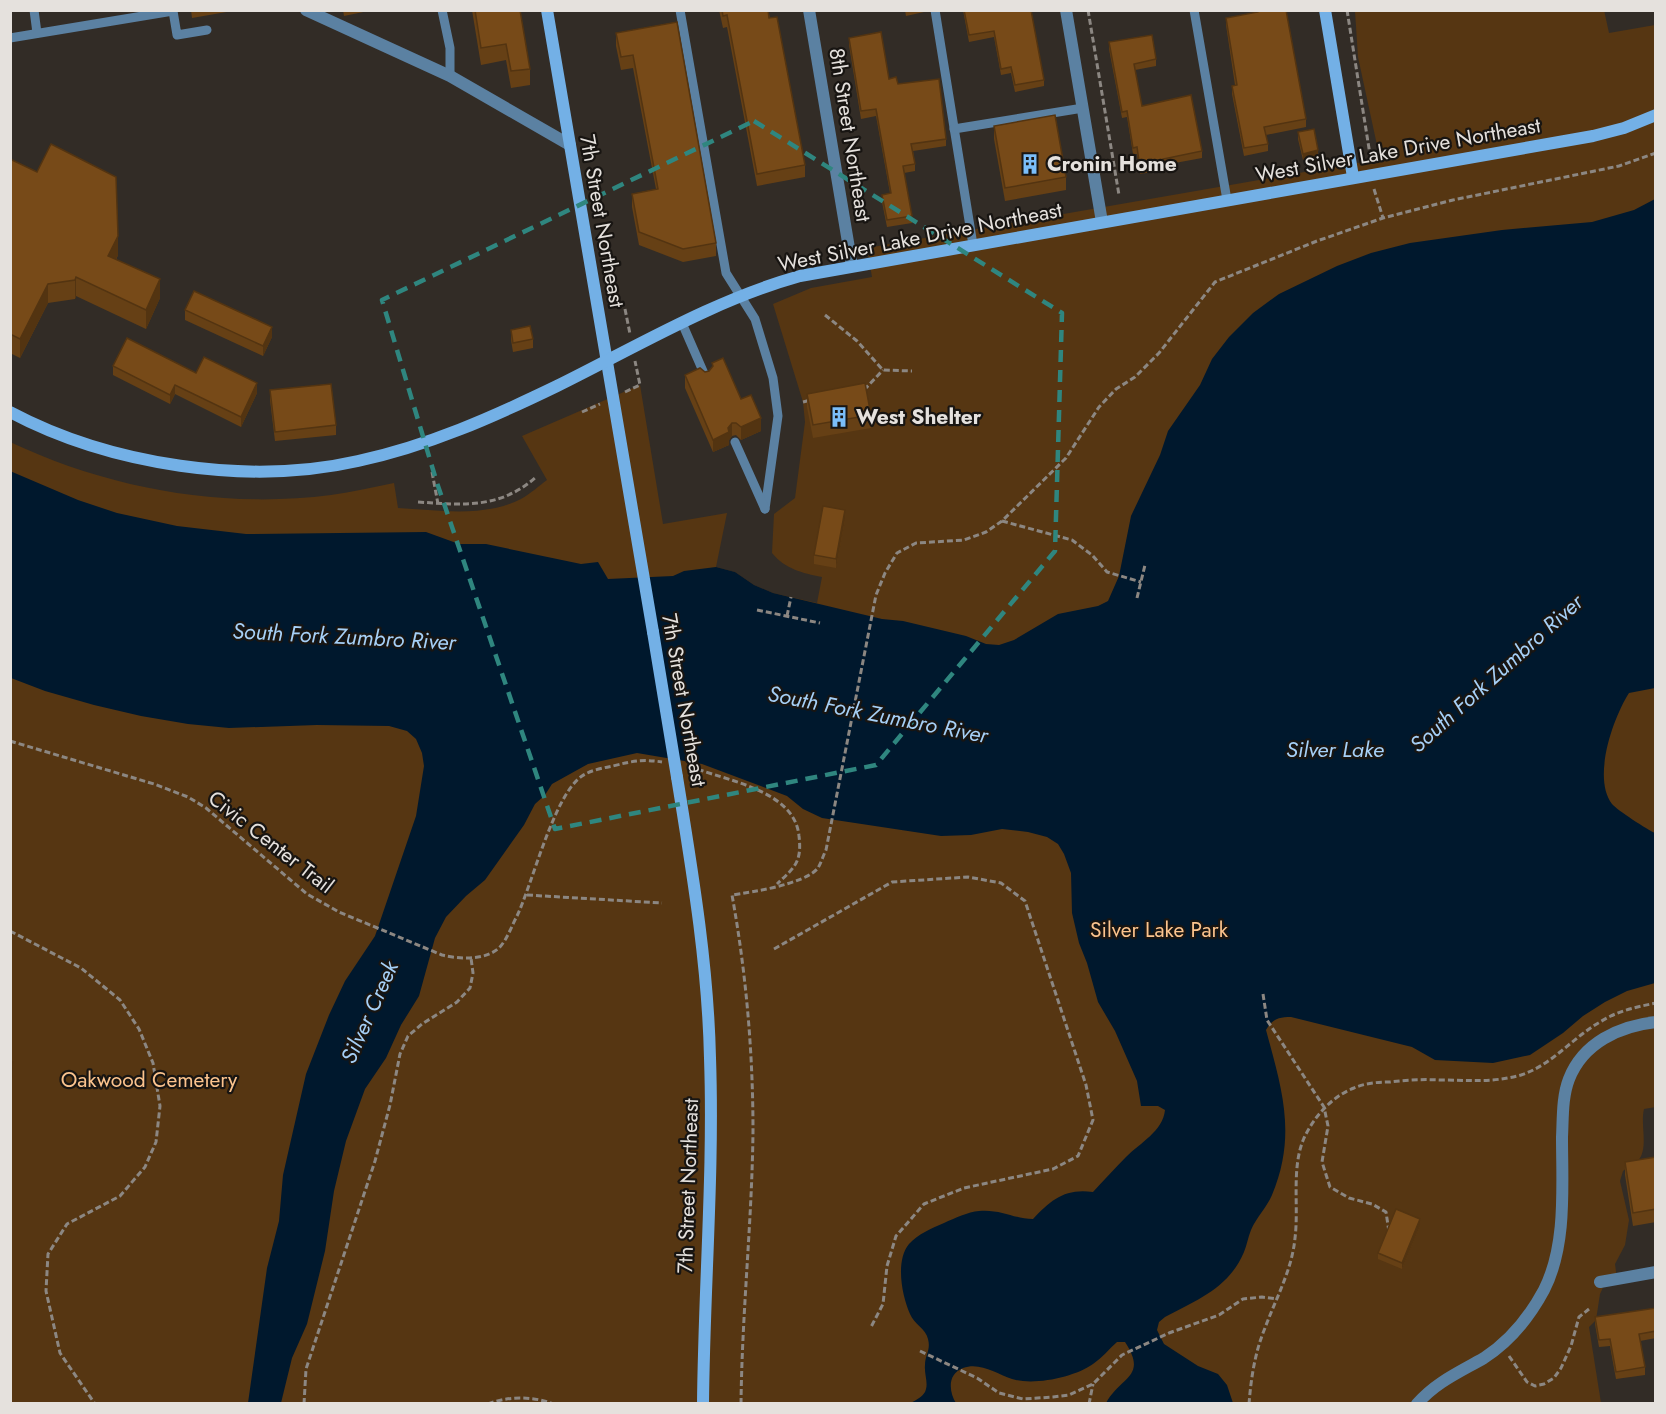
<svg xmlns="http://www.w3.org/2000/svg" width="1666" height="1414" font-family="Jost,sans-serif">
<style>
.green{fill:#563612}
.water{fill:#00182d}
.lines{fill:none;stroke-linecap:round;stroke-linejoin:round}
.path{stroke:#8c8782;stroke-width:3;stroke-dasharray:6 3;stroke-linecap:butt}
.lane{stroke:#5b81a2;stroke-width:9}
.street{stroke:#5b81a2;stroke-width:12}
.secondary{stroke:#73b0e6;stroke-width:12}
.secondary-bridge{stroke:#73b0e6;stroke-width:12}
.wall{fill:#664015}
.shaded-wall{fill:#533411}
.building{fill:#774a18;stroke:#533411;stroke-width:1.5}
.marked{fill:none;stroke:#2f867f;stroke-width:4.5;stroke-dasharray:12 8;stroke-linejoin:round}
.labels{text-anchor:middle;stroke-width:4.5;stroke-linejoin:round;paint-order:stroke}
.street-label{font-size:21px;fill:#e5e1dd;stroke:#181512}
.poi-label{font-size:21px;font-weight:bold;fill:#e5e1dd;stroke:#181512;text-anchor:start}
.park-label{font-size:21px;fill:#fcc48e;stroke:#181512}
.water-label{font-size:22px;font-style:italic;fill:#a6d0f7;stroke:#181512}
</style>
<rect width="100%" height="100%" fill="#322c26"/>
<!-- green -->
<path class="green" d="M1604,10L1609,33L1655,25L1656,1107L1644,1109C1640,1125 1649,1148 1638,1161C1635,1165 1627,1168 1623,1171L1620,1181L1629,1220L1625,1245L1615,1264L1617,1279L1606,1281L1600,1294L1596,1320L1589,1327L1601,1403H11L10,442C110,489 222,509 331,495C352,492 373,487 394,483L398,508C438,510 483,518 521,499C530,494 539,486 547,480L522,436L640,385L663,524L727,513L716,567L735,572L754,585L773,593L817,603L822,577C802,573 785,569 772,553L774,514L795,498L805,422L803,402L773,304L811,288L872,277L867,248L1380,159L1358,57L1355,11Z"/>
<!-- water -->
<path class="water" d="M1655,199V688L1629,693C1613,718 1592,778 1612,804C1617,810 1648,830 1655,833V983L1627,991L1605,1002L1583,1016L1563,1033L1530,1055L1493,1063L1435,1060L1412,1047L1291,1017C1279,1017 1272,1019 1266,1030C1282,1089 1297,1135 1272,1195C1267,1207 1256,1218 1251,1230C1248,1237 1247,1245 1244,1252C1229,1288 1197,1300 1165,1317L1159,1322L1157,1330L1164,1344L1198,1366L1218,1374L1227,1385L1233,1403H1106C1121,1376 1148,1377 1125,1342H1117C1109,1349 1102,1358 1093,1364C1075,1377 1034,1386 1012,1379C996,1374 981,1362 963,1368C947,1374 949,1392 956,1403H911C916,1400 922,1397 925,1392C929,1383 924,1375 925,1365C925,1355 931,1350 928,1339C926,1329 914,1324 910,1314C902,1296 895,1261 909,1244C918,1234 932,1228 944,1223C955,1218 968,1212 979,1211C1001,1209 1014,1219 1033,1219C1051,1200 1065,1188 1093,1192C1104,1180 1115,1168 1126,1157C1140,1143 1163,1131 1165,1110L1158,1106H1141L1137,1081L1115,1031L1098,1002L1087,963L1079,943L1072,913L1071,873L1064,854L1058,844L1047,837L1028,832L1002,829L971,835L941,836L822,818L803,809L787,796L702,764L637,753L588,764L552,784L545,795L535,804L524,825L485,880L466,896L446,917L435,938L419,996L401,1025L386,1058L365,1089L346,1141L334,1191L325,1251L307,1324L292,1358L281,1403H248L267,1268L279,1221L283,1175L306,1074L329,1015L345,981L375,936L416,816L424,766L422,753L416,739L407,731L389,726L317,725L229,728L188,724L141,716L94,705L45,691L11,678L10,471L78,500L117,513L177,526L246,534L426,532L459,544H486L581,564L598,562L608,579L673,576L684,571L716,567L735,572L754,585L773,593L882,619L903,621L966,636L986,644L999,645L1014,640L1058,614L1098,606L1108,601L1119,576L1131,516L1160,455L1168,431L1200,385L1212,359L1229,337L1253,313L1279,294L1337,266L1371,253L1410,243L1502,230L1592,222L1634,210Z"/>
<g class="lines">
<!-- path -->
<g class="path">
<path d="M1088,10L1119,195"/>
<path d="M1347,10L1371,161"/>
<path d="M1374,189L1383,218"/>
<path d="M625,309L630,334"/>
<path d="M825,315L857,341L883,370L912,371"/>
<path d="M864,390L883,370"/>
<path d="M625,392L640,385L635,361"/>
<path d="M803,402L811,400"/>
<path d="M582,412L600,404"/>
<path d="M432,472L438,504"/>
<path d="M418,502C463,505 499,509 535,478"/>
<path d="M1002,521L1072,540L1092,555L1107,572L1141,582"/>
<path d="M1137,598L1145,565"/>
<path d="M757,610L820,623"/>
<path d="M787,616L791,597"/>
<path d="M10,741L154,784L188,797L206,808L307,894L339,912L442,955C459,959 484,961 499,948C507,940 512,925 517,916C533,882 554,795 582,776C591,770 603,768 613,766C632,761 643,759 662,762"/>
<path d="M689,768L700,770C734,782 795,793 799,836C802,862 795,867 777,884"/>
<path d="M527,895L662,903"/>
<path d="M10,931L81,968L120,1000L139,1029L153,1063L160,1106L156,1142L145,1167L120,1196L67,1224L48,1254L46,1291L60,1353L95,1404"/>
<path d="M774,949L892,882L968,877L1001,883L1025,901L1086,1085L1093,1120L1078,1156L1053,1169L964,1188L924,1204L896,1236L887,1266L883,1304L871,1327"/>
<path d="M1263,994L1267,1020L1324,1107L1328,1126L1322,1162L1330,1187L1349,1198L1372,1204L1386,1212L1389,1232"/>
<path d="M920,1351L977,1378L999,1393L1023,1399L1053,1397L1069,1395L1093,1384L1122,1355L1169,1333L1219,1315L1243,1299L1262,1297L1277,1299"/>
<path d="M1509,1356L1527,1382L1535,1386L1544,1384L1554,1378L1561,1368L1571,1346L1579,1317L1589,1309"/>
<path d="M304,1404L306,1369L375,1161L390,1105L400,1054L408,1036L422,1024L457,1002L470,988L473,973L471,958"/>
<path d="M488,1404C508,1396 533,1396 554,1404"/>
<path d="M741,1404C742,1312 752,1222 753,1131C753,1052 746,972 732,895C753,892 805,884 818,868C821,863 823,856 826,850L876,595L885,573L897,553L916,543L964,540L986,532L1002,521L1066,458L1099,407L1116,389L1135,377L1159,353L1215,282L1317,241L1383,218L1453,200L1619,166L1656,153"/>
<path d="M1089,1404L1093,1384"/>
<path d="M1249,1404C1251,1378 1255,1352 1265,1328C1276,1298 1292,1270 1295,1238C1299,1206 1291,1168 1304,1138C1314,1117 1331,1097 1354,1088C1365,1083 1378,1082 1390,1082C1406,1080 1423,1079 1440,1080C1468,1080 1493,1083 1521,1075C1552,1065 1572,1038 1600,1022C1617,1011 1636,1007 1656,1003"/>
</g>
<!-- lane -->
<g class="lane">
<path d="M34,10L37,33"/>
<path d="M442,10L450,48V76"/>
<path d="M680,10L726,273L755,319L773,378L778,416L765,509"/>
<path d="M935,10L973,245"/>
<path d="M1194,10L1227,200"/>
<path d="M10,38L173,11L177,35L207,30"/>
<path d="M954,129L1083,108"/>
<path d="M682,323L706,378"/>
<path d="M735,442L765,509"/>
</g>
<!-- street -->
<g class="street">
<path d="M306,10L450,76L570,145"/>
<path d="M809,10L852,266"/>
<path d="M1066,10L1102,222"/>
<path d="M1600,1282L1656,1272"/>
<path d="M1417,1404C1436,1382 1460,1372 1484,1358C1509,1342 1530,1316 1544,1290C1567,1245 1562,1186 1562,1137C1563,1118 1562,1097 1569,1079C1583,1043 1619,1026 1656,1022"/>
</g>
<!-- secondary -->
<g class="secondary">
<path d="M547,10L653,632"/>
<path d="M1325,10L1353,177"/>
<path d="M10,412C110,465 248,486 358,461C428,446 493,417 557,386C636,347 714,300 800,276L1593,136L1624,128L1656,115"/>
<path d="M677,777C692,870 708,964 710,1058C714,1173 704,1288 703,1404"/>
</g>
<!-- secondary-bridge -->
<path class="secondary-bridge" d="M653,632L677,777"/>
</g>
<!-- wall -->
<g class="wall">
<path d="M191,10H238L192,18Z"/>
<path d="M343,10H373L344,16Z"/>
<path d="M472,10H520L530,69V85L511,88L506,60L481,65Z"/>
<path d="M719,10H768L805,165V177L757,186L727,27L723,28Z"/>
<path d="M905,10H924V12L906,16Z"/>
<path d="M963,10H1031L1044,80V86L1015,92L1011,73L1001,75L994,37L969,42Z"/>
<path d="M1257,10H1286L1306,119V127L1266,135L1268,144V151L1244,156L1232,94V86L1235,85L1226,25V18L1257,13Z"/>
<path d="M677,22L716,243V256L683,262L639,245L632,207V194L656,189L633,68L621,70L616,46V33Z"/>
<path d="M849,38L889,79L898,84L946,139V146L913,151L915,164V171L904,173L912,216V223L887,227L882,202V195L890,193L876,116L861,119L849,45Z"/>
<path d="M1109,42L1156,59V66L1135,70L1142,106L1202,151V158L1164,165V170L1140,174L1137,154H1133L1127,117L1122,118L1109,49Z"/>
<path d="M994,126L1066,177V190L1005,201L994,139Z"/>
<path d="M1298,132L1318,157L1303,160L1298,139Z"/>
<path d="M10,159L118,255L116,260L160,298L146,329L76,296L75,299L48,303L20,358L10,353Z"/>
<path d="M185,310L272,337L263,356L185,320Z"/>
<path d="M511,330L533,339V348L513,352L511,340Z"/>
<path d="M113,366L196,373L257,393L241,427L175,394L170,404L113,375Z"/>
<path d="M685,375L741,399L761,431L741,440L736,435L732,436L729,440V445L713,452L685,388Z"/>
<path d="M270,390L336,425V435L275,441L270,400Z"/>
<path d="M807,394L871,415V428L813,438L807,407Z"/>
<path d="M845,520L836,568L814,564V555Z"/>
<path d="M1656,1157V1222L1633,1226L1625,1175V1162Z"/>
<path d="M1420,1226L1402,1269L1378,1259V1253Z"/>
<path d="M1656,1308V1338L1640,1341L1645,1367V1375L1616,1379L1610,1346L1599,1347L1595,1324V1317Z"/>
</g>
<!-- shaded-wall -->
<g class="shaded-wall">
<path d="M1318,150V157L1303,160V154Z"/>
<path d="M118,236V255L108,275V256Z"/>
<path d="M76,277V296L75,299V280Z"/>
<path d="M160,279V298L146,329V310Z"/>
<path d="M48,284V303L20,358V339Z"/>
<path d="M272,327V337L263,356V346Z"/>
<path d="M257,383V393L241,427V417Z"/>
<path d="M175,385V394L170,404V395Z"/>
<path d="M761,418V431L741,440V427Z"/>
<path d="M732,423V436L729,440V445L713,452V440L728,428Z"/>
<path d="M845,510V520L836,568V559Z"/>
<path d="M13,1062V1075L10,1089V1077Z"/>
<path d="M1420,1219V1226L1402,1269V1263Z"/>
</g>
<!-- building -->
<g class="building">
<path d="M475,10H520L530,69L511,71L506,44L481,48Z"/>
<path d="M722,10H768L769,18L777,17L805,165L757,174L727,15L723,16Z"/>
<path d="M964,10H1031L1044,80L1015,85L1011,67L1001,69L994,31L969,35Z"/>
<path d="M1258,10H1286L1306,119L1264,127L1268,144L1244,148L1232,86L1237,85L1226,18L1258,12Z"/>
<path d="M677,22L716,243L683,249L639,232L632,194L658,189L633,55L621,57L616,33Z"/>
<path d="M881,32L889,79L896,77L898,84L939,79L946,139L911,144L915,164L903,166L912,216L887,220L882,195L891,193L876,109L861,111L849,38Z"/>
<path d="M1152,35L1156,59L1134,64L1142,106L1191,95L1202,151L1163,159L1164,164L1140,168L1137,147L1133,148L1127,111L1122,112L1109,42Z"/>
<path d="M1055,115L1066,177L1005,188L994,126Z"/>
<path d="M1314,129L1318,150L1303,154L1298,132Z"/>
<path d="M51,144L116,177L118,236L108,256L160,279L146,310L76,277L75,280L48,284L20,339L10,334V159L37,172Z"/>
<path d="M194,291L272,327L263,346L185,310Z"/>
<path d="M530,326L533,339L513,343L511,330Z"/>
<path d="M127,338L196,373L204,357L257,383L241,417L175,385L170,395L113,366Z"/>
<path d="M723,358L741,399L751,395L761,418L741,427L736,423H732L728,428L729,432L713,440L685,375L700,368L705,372L709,371L713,366L712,363Z"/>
<path d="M865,383L871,415L813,425L807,394Z"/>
<path d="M331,384L336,425L275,432L270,390Z"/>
<path d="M823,506L845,510L836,559L814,555Z"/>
<path d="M10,1062H13L10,1077Z"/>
<path d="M1656,1157V1209L1633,1213L1625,1162Z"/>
<path d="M1396,1209L1420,1219L1402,1263L1378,1253Z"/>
<path d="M1656,1308V1331L1639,1334L1645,1367L1616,1372L1610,1339L1599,1340L1595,1317Z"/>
</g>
<!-- marked area -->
<path class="marked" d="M754,121L1062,313L1055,551L876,765L555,829L437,483L382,300Z"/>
<!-- icons -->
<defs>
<g id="building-bare" transform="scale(1.62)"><path d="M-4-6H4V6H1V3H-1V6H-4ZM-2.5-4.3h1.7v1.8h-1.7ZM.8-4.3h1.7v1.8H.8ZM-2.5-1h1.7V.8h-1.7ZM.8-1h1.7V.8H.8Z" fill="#7bbef9" stroke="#181512" stroke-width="2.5" paint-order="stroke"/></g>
</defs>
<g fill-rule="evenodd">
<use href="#building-bare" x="1030" y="164"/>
<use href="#building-bare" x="839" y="417"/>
</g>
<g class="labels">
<!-- street labels -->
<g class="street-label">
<text transform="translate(850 135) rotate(81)" y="7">8th Street Northeast</text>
<text transform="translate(1398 150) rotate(-10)" y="7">West Silver Lake Drive Northeast</text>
<text transform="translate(602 221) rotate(80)" y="7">7th Street Northeast</text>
<text transform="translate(920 237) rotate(-11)" y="7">West Silver Lake Drive Northeast</text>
<text transform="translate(684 700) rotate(80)" y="7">7th Street Northeast</text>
<text transform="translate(271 842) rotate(38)" y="7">Civic Center Trail</text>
<text transform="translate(688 1186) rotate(-88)" y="7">7th Street Northeast</text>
</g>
<!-- poi labels -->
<g class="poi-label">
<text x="1047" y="171">Cronin Home</text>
<text x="856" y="424">West Shelter</text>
</g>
<!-- park labels -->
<g class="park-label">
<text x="1159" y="937">Silver Lake Park</text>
<text x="149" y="1087">Oakwood Cemetery</text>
</g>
<!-- water labels -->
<g class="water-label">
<text transform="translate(344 636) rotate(3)" y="8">South Fork Zumbro River</text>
<text transform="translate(1496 673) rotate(-42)" y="8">South Fork Zumbro River</text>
<text transform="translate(878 714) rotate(11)" y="8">South Fork Zumbro River</text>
<text x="1335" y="757">Silver Lake</text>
<text transform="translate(369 1012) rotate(-66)" y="8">Silver Creek</text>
</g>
</g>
<!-- border -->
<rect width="1666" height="1414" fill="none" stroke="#e5e1dd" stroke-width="24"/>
</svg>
